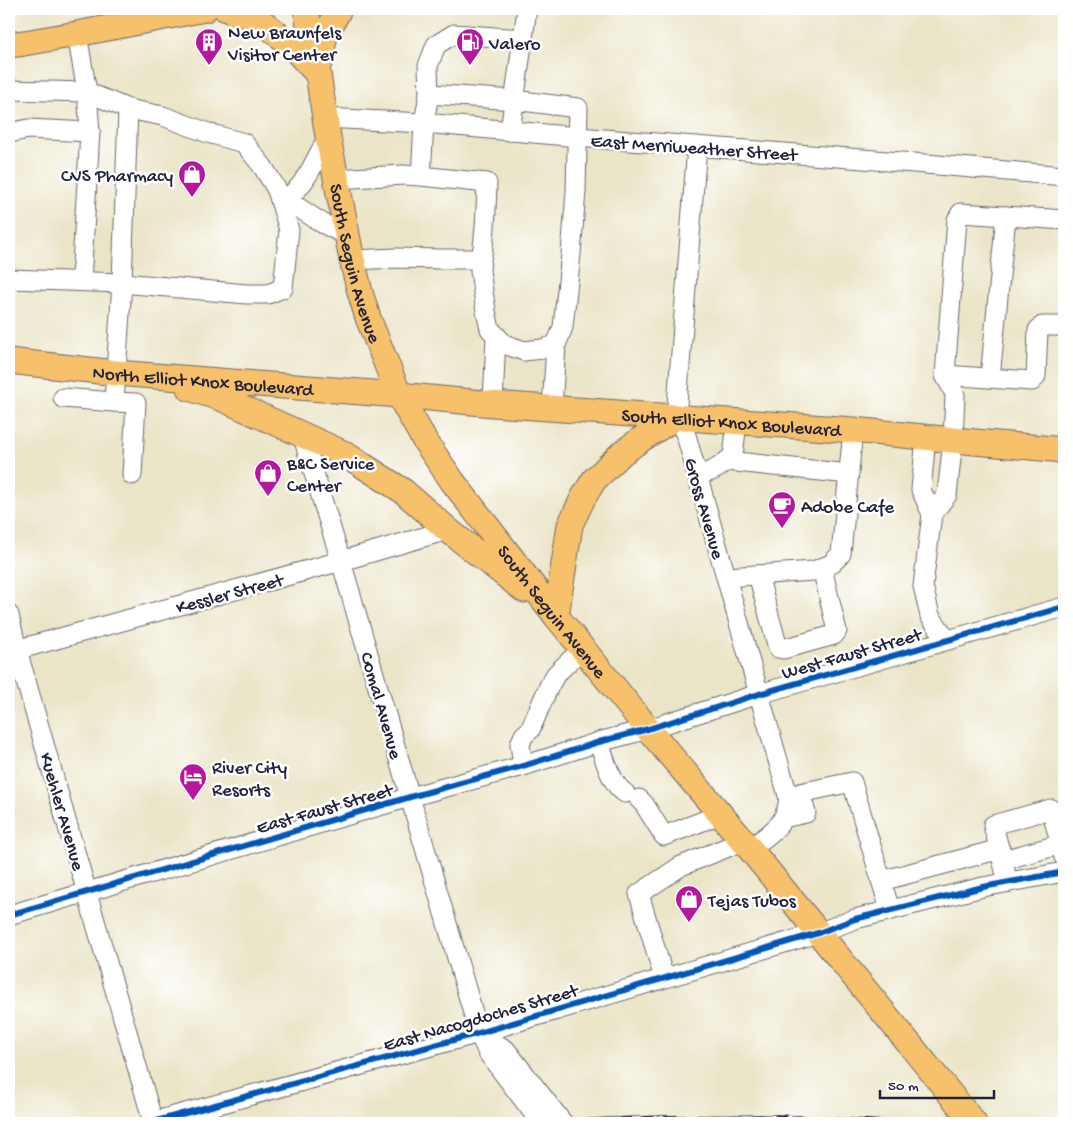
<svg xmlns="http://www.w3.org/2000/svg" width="1073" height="1132" font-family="'Gochi Hand',sans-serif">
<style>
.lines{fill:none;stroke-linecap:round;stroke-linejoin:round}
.minor-casing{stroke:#68666c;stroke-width:21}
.major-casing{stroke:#68666c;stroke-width:27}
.minor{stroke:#fff;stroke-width:19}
.major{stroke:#f7c06b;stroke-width:25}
.rail-casing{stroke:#22223b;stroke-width:5.5}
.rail{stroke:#fff;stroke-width:4;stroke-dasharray:11;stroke-linecap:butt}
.cycleway-casing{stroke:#fff;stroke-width:9}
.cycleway{stroke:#0057b8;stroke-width:6}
.labels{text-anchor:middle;stroke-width:5;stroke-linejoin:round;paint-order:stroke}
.poi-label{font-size:19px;fill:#22223b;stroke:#fff;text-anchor:start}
.street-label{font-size:19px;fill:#22223b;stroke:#fff}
</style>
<rect width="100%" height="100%" fill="#fff"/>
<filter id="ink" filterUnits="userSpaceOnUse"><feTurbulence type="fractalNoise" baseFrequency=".02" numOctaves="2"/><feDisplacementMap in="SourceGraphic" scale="10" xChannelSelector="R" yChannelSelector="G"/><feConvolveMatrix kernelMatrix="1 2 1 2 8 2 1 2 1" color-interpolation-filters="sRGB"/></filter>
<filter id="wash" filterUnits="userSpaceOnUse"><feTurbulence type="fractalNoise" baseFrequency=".0096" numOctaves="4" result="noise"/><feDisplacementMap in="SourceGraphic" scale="20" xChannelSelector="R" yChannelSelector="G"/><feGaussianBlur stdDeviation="1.12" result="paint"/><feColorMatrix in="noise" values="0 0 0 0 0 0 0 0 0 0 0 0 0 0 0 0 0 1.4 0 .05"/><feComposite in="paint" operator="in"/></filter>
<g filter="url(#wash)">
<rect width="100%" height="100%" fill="#ebe5c8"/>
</g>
<g filter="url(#ink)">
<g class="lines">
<!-- minor casing -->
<g class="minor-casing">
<g id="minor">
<path d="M77,34L87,92L90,132L81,281"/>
<path d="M9,90L87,92L128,109L163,116L208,133L244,143L263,167L277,190L289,230L283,288L268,294H247L122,283L114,402L136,403L132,475"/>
<path d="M429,94L428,66L436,45L454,34L523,39"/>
<path d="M324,118L424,123L578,137L914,163L1064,176"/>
<path d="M510,131L527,9"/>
<path d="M9,133L28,129L90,132"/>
<path d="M697,146L676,417L686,435L759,694L789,799C788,806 786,813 783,819C776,831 761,840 750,849"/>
<path d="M336,179L403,175L421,176L487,183C486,209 486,234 481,259"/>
<path d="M282,204L301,185L310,171L328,137"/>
<path d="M282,204L299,208L322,223L348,236"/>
<path d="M352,260L397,258L440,259H481L480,271L486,311L490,329L504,344L524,351L542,349L556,345L563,327L571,254L576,191L578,108L514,100L429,94L424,123L421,176"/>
<path d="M9,279L122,283L128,109"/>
<path d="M945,375L1032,381L1036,376L1038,330L1042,326H1064"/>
<path d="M990,378L1006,216"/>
<path d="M63,398L114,402"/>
<path d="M493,404L496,336"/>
<path d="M552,408L556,345"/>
<path d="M302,434L341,561L479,1033L488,1053L541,1123"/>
<path d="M926,437L921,490L932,514L923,586L930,616L947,640"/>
<path d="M727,461L849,474"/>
<path d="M697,475C714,472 720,467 733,456L737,422"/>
<path d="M932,514L947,495L953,440L955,395C953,388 948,382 945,375L957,220L961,213L1064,220"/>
<path d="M758,575L778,648L783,649L834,635L837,631L822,568"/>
<path d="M726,577L813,571L831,564L841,554L853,430"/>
<path d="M9,615L17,650L153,1122"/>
<path d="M9,652L341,561L448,530"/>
<path d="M599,742C604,757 611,785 625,793"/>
<path d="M523,766L520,744L524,735L530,730L549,686L556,674L582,649"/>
<path d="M639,799L644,804L664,836L721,814"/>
<path d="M783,818L806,813L800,793L852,782L890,910"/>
<path d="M1003,860L1062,844"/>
<path d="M881,881L1000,849"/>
<path d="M1008,882L993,825L1051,809L1064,857"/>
<path d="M9,915L410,797L523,766L599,742L648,729L759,694L1064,607"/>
<path d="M664,978L639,894L681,866L743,841"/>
<path d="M479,1033L506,1050L563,1123"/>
<path d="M149,1123L479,1033L818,933L855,919L983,887L1064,872"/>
</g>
</g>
<!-- major casing -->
<g class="major-casing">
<g id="major">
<path d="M226,9C238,13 252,15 263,23C283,36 301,56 318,74"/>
<path id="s1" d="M306,9L318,74L328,137L352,260L360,292L368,318L399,395L425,441L453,482L556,616L648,729L750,849L974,1123"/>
<path d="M9,45L24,43L77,34L205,9"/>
<path d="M320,61L324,39L339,9"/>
<path id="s2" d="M9,361L116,373L399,395L493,404L853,430L953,440L1064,450"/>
<path d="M189,388L223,399L345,454L403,491L448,530L524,590"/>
<path d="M556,616L570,525L583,498L594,480L622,453L640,440L676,417"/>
</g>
</g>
<!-- minor -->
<use href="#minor" class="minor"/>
<!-- major -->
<use href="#major" class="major"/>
<!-- rail casing -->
<g class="rail-casing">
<path id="rail" d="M544,1123L662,1118L778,1117L888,1123"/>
</g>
<!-- rail -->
<use href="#rail" class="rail"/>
<!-- cycleway casing -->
<g class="cycleway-casing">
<g id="cycleway">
<path d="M9,915L410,797L523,766L599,742L648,729L759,694L1064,607"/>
<path d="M149,1123L479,1033L818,933L855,919L983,887L1064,872"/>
</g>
</g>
<!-- cycleway -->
<use href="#cycleway" class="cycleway"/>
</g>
</g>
<!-- icons -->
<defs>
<g id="building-pin" transform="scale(1.4375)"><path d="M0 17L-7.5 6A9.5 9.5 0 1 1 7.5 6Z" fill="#b5179e" stroke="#fff"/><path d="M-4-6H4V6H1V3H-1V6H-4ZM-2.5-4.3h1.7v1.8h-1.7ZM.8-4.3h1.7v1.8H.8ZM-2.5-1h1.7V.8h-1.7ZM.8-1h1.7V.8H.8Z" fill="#fff"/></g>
<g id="fuel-pin" transform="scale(1.4375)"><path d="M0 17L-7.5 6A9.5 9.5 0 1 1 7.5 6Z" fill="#b5179e" stroke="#fff"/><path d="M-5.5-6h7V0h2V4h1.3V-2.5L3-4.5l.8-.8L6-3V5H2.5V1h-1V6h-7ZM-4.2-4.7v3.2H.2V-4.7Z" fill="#fff"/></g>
<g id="shop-pin" transform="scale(1.4375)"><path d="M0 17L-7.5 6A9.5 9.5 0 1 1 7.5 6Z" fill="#b5179e" stroke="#fff"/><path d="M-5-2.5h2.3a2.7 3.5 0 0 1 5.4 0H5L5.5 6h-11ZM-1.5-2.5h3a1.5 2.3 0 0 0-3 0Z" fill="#fff"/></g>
<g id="cafe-pin" transform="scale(1.4375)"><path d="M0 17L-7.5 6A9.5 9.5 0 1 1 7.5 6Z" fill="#b5179e" stroke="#fff"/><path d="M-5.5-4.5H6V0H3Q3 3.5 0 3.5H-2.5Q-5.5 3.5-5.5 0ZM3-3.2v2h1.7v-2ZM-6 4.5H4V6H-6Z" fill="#fff"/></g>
<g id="hotel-pin" transform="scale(1.4375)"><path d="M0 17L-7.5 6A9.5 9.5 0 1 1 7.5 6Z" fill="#b5179e" stroke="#fff"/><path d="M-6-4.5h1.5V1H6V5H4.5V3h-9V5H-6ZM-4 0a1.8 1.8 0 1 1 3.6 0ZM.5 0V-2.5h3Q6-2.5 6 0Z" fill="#fff"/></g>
</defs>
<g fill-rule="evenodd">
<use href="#building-pin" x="209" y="42"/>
<use href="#fuel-pin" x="470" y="42"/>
<use href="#shop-pin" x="192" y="174"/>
<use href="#shop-pin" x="268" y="473"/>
<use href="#cafe-pin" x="782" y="505"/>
<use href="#hotel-pin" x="193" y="777"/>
<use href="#shop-pin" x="689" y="899"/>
</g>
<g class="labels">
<!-- poi labels -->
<g class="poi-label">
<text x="228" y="38">New Braunfels<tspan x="228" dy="22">Visitor Center</tspan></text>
<text x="489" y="49">Valero</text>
<text x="173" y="181" text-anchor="end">CVS Pharmacy</text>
<text x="287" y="469">B&amp;C Service<tspan x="287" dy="22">Center</tspan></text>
<text x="801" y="512">Adobe Cafe</text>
<text x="212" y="773">River City<tspan x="212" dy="22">Resorts</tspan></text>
<text x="708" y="906">Tejas Tubos</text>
</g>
<!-- street labels -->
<g class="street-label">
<text transform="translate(694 146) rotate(4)" y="7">East Merriweather Street</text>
<text dy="7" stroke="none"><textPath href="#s1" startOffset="259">South Seguin Avenue</textPath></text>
<text dy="7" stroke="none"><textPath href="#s2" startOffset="195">North Elliot Knox Boulevard</textPath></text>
<text dy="7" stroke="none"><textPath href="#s2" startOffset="725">South Elliot Knox Boulevard</textPath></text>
<text transform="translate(706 508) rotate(74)" y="7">Gross Avenue</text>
<text transform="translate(229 592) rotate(-15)" y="7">Kessler Street</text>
<text dy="7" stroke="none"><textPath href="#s1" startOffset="664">South Seguin Avenue</textPath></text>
<text transform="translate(851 652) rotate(-16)" y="7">West Faust Street</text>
<text transform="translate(383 705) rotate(74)" y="7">Comal Avenue</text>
<text transform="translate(324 807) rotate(-16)" y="7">East Faust Street</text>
<text transform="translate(64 811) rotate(74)" y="7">Kuehler Avenue</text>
<text transform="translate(480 1016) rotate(-16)" y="7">East Nacogdoches Street</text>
</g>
</g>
<!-- margin -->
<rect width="1073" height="1132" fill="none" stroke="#fff" stroke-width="30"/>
<!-- scale -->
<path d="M880 1090v8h114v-8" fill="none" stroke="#22223b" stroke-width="2.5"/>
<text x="888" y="1090" font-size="15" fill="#22223b" stroke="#ffffff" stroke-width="4" paint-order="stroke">50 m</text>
</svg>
